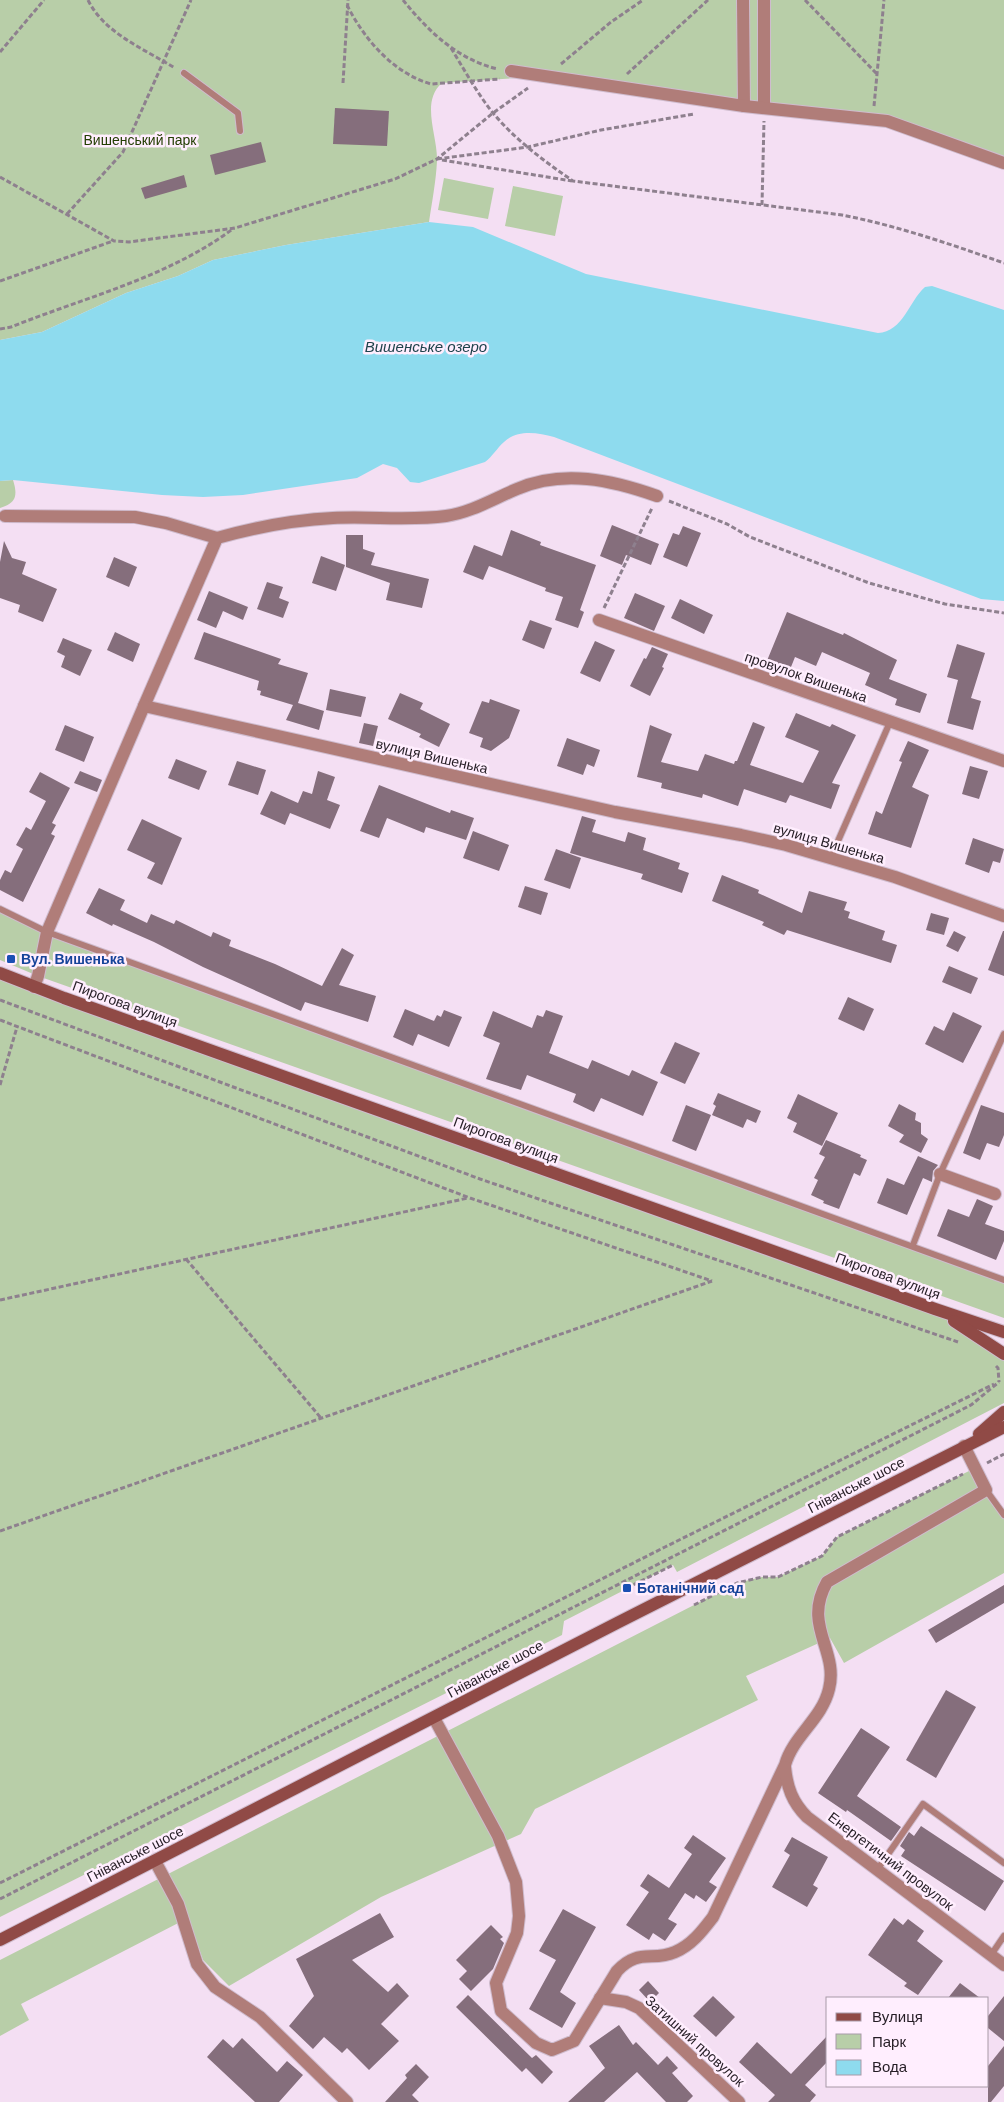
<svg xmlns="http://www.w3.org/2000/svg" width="1004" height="2102" font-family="'DM Sans',sans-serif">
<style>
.green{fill:#b8cea8}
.water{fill:#8edbee}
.building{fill:#856e7c}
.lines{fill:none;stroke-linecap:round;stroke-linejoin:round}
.lane-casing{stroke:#cfbcce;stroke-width:8}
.street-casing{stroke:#cfbcce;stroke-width:14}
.secondary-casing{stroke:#cfbcce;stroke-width:14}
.path{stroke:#8e808e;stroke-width:3;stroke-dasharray:5 2.5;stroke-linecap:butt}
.lane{stroke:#b07d79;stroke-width:6}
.street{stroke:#b07d79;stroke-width:12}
.secondary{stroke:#904a46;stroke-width:12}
.transit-dot{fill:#1a4fb4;stroke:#ffeefe;stroke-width:2}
.labels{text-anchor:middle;stroke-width:5;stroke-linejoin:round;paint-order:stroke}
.park-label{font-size:14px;fill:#233e03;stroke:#ffeefe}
.street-label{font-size:14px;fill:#251d25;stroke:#ffeefe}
.transit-label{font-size:14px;font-weight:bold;fill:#164399;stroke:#ffeefe;text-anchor:start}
.water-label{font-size:15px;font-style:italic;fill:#1e424b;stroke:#ffeefe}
</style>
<rect width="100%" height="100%" fill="#f4dff3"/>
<!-- green -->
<g class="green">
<path d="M0,0H1004V163L901,125L546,76L442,83C420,102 438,136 437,161C436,181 432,202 429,222L286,245L213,260L178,276L126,293L42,332L0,340Z"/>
<path d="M444,178L494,188L488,219L438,210Z"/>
<path d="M513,186L563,196L555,236L505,226Z"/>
<path d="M13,480C18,496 16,503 0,508V481Z"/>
<path d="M0,910L47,932L1004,1280V1318L38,976L0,960Z"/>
<path d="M0,973L935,1309L1004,1354V1403L677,1572L673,1565L564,1621L562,1635L0,1917Z"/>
<path d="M975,1468L1004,1515V1573L844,1663L830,1638L746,1676L758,1700L535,1809L521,1834L381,1897L229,1986L203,1960L188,1918L21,2004L29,2020L0,2036V1960L737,1583L762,1577H778L822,1556L837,1537Z"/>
</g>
<!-- water -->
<path class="water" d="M429,222L473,227L586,274L878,333C903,332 909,301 925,287L932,286L1004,310V601L981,599L554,437C538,433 518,429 504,442C497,448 493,456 485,462L419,483L410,482L397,468L383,464L357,478L243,495L203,497L162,495L13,480L0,481V340L42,332L126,293L178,276L213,260L286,245Z"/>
<!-- building -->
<g class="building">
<path d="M335,108L389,111L387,146L333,144Z"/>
<path d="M261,142L266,162L215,175L210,155Z"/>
<path d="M184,175L187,187L145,199L141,188Z"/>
<path d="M612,525L659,544L651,565L626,555L622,565L600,556Z"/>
<path d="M683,526L701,533L687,567L663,557L673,533L679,535Z"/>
<path d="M511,530L541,542L540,545L596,565L580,610L584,612L578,628L555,620L563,597L545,591L546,588L489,566L483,580L463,572L474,545L502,556Z"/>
<path d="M346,535H363V549L375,553L371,565L429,579L422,608L386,600L390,583L346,567Z"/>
<path d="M4,541L12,558L26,562L22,574L57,589L43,622L18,612L20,605L0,598V562Z"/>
<path d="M321,556L345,565L336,591L312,583Z"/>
<path d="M114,557L137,567L129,587L106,577Z"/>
<path d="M267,582L283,587L279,598L289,602L283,618L257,609Z"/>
<path d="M209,591L248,607L243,620L223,611L216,628L197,620Z"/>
<path d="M635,593L665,606L654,631L624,618Z"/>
<path d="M680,599L713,615L704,634L671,618Z"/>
<path d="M787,612L843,635L844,633L897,660L889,679L927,694L920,713L895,705L897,699L865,685L870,673L822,652L816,666L795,657L787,677L764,668Z"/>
<path d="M530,620L552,628L544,649L522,640Z"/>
<path d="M115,632L140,644L133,662L107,650Z"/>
<path d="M204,632L281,659L278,664L308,673L298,703L324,711L319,730L286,720L293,705L260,695L261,691L257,690L259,681L194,659Z"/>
<path d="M63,638L92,650L80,676L61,667L65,656L57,652Z"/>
<path d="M595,641L615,650L600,682L580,673Z"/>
<path d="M957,644L985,653L971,698L981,701L973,730L947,723L958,680L947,677Z"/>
<path d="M652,647L668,654L662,667L664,668L650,696L630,686L644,658L646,659Z"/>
<path d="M330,689L366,697L361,717L326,710Z"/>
<path d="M400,693L423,703L420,709L450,724L439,747L419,737L421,734L388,719Z"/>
<path d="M490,699L520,710L509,738L491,751L480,747L483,738L469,733L482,701L489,703Z"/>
<path d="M796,713L830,727L832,724L856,735L832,783L840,785L831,809L790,795L786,803L744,789L738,806L703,794L702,798L661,788L662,783L637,777L650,725L672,734L661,762L698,771L705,754L734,764L735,761H737L753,722L765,727L750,765L803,783L819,751L785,737Z"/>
<path d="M364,723L378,726L373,746L359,743Z"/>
<path d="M65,725L94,737L84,762L55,750Z"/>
<path d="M567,738L600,750L594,767L587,764L583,775L557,766Z"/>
<path d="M908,741L929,750L912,787L929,795L911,848L868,834L876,811L882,814L902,762L899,761Z"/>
<path d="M176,759L207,771L199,790L168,778Z"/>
<path d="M237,761L266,770L258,795L228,785Z"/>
<path d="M970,766L988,771L979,799L962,794Z"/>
<path d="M80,771L102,780L97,792L74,783Z"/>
<path d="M318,771L335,777L327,800L340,805L330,829L290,813L285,825L260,814L271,791L298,803L303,791L312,794Z"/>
<path d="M40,772L70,788L52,823L56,825L51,834L55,836L23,902L0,890V880L5,870L11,873L23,849L16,845L26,827L31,830L46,801L29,792Z"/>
<path d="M379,785L450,813L451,810L474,818L466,840L426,827L424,833L387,818L379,838L360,831Z"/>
<path d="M582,816L596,820L592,832L625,842L628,832L646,838L643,850L680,863L678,869L689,873L682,893L641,879L643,874L570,853Z"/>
<path d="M142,819L182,838L162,885L147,878L155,863L127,850Z"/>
<path d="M473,831L509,845L499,871L463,858Z"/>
<path d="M973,838L1004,849L1000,863L993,861L989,873L965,864Z"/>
<path d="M556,849L581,858L570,889L544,880Z"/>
<path d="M722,875L759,890L758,893L802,913L809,891L847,902L844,910L850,912L848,918L885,931L882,940L897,945L891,963L787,930L784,935L762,925L764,922L712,901Z"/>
<path d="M525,886L548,893L541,915L518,907Z"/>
<path d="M99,888L125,900L120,910L147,923L151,914L174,924L176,920L211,937L213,932L231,940L229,946L275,964L322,986L342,948L354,955L339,985L376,996L368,1022L305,1002L301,1011L203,967L154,942L113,924L112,926L86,913Z"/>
<path d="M931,913L949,918L944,935L926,930Z"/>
<path d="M954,931L966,937L958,952L946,946Z"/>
<path d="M1003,931H1004V976L988,970Z"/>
<path d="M949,966L978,978L971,994L942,982Z"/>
<path d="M848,997L874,1009L864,1031L838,1019Z"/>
<path d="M405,1009L434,1021L437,1015L441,1017L444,1010L462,1017L449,1047L418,1034L413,1046L393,1037Z"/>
<path d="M546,1010L563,1016L549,1053L588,1069L592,1060L629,1076L632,1070L658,1082L643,1116L601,1098L594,1112L573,1102L576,1094L527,1075L521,1090L486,1079L500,1043L483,1036L493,1011L532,1028L537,1015L543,1017Z"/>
<path d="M953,1012L982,1026L963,1063L925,1044L934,1026L944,1031Z"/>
<path d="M675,1042L700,1053L685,1084L660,1073Z"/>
<path d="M718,1093L761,1111L756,1123L747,1119L743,1128L712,1115L716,1106L713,1104Z"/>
<path d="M798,1094L838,1113L822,1146L793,1132L797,1123L787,1118Z"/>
<path d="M899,1104L916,1113L915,1120L921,1123V1134L928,1139L921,1153L899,1142L904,1135L888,1126Z"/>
<path d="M686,1105L711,1115L696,1151L672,1141Z"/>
<path d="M981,1105L1004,1113V1135L999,1147L987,1143L980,1160L963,1153Z"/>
<path d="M826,1140L861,1155L860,1157L867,1160L860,1176L854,1173L839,1209L823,1203L824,1201L811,1195L818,1180L814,1178L825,1157L819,1154Z"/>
<path d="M918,1156L938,1165L933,1171L932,1182L923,1178L907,1215L877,1203L887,1178L904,1185Z"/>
<path d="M977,1199L993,1206L985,1224L1004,1231V1241L996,1260L937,1236L948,1209L969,1217Z"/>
<path d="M1004,1585V1603L936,1643L928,1630Z"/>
<path d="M946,1690L976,1707L936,1778L906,1760Z"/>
<path d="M861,1728L890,1747L857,1796L901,1827L891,1841L847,1810L846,1812L818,1793Z"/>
<path d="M921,1826L1004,1881L985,1911L901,1856L905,1850L900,1846L909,1832L914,1836Z"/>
<path d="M693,1835L726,1858L709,1882L717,1887L706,1902L696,1895L694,1899L685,1893L668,1919L677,1924L665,1941L653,1933L649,1940L626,1925L649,1892L640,1886L648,1874L669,1888L692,1854L684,1848Z"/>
<path d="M792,1837L828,1857L813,1885L818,1888L807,1907L772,1887L790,1855L784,1851Z"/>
<path d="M563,1909L596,1927L560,1992L576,2003L562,2028L529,2009L556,1960L539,1951Z"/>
<path d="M380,1913L394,1937L352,1960L388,1992L397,1983L409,1996L381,2024L399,2041L369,2070L347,2048L342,2053L324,2037L313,2049L289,2026L314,1996L296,1959Z"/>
<path d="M894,1918L903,1925L908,1919L924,1931L917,1941L943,1961L918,1995L904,1986L907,1983L868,1955Z"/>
<path d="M491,1925L503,1937L500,1939L504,1943L493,1969L471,1991L459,1979L467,1971L456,1960Z"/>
<path d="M648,1981L659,1993L650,2002L639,1990Z"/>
<path d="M960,1983L980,1998H948Z"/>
<path d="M468,1995L532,2058L536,2055L553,2072L542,2084L526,2068L522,2072L456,2007Z"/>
<path d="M713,1996L735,2017L716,2037L693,2016Z"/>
<path d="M1004,1996V2041L988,2028V2016Z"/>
<path d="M619,2025L633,2045L636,2042L658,2065L667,2056L678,2068L672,2073L693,2096L687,2102H666L637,2072L604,2102H568L605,2068L589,2046Z"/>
<path d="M828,2035V2061L805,2085L816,2095L810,2102H768L775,2095L739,2062L757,2042L791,2074Z"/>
<path d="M242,2038L277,2072L287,2061L303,2075L279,2102H255L207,2057L223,2039L233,2048Z"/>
<path d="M1004,2046V2086L991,2102H988V2066Z"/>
<path d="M416,2064L429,2077L412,2095L419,2102H385L407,2078L405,2075Z"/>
</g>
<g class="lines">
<!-- lane casing -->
<g class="lane-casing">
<g id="lane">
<path d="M184,73L238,113L240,131"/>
<path d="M831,857L890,722"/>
<path d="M0,909L47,932L1004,1280"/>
<path d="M913,1245L940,1174L1004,1034"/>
<path d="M986,1490L1004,1515"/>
<path d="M877,1870L923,1804L1004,1863"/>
<path d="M991,1955L1004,1936"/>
</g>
</g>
<!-- street casing -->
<g class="street-casing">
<g id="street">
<path d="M743,0L744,106"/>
<path d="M764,0V108"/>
<path d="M511,71L744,106L887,121L1004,163"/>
<path d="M5,516L135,517L166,523L217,538"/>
<path d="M599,620L1004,761"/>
<path d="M144,706L217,538C256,527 293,520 333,518C371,516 409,521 446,516C472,512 493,499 517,489C563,469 612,480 657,496"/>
<path d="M34,987L38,976L47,932L144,706L615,812L741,835L786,845L895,877L1004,916"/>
<path d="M940,1174L995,1194"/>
<path d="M434,1718L498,1836L516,1882L519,1916L517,1933L496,1983L501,2011L536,2043L552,2050L574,2041L617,1971C638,1948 652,1962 675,1952C692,1945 703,1930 713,1917L785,1765C793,1736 822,1719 829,1689C839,1650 802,1626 827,1582L986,1490L964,1446"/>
<path d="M785,1767C787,1787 792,1802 807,1817L1004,1965"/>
<path d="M155,1861L178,1904L197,1964L215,1987L260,2017L347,2102"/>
<path d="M600,1998L626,2002L639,2008L739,2102"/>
</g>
</g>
<!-- secondary casing -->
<g class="secondary-casing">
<g id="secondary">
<path d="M0,973L64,998L935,1309L1004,1332"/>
<path d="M954,1321L1004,1354"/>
<path d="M979,1434L1004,1412"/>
<path d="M0,1940L617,1623L1004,1427"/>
</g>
</g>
<!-- path -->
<g class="path">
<path d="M88,0C104,33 144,49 175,68"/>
<path d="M403,0C428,31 458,60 498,69"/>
<path d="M805,0L877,74"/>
<path d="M347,5C364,39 393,73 431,84L500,79"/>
<path d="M451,48C462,66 472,84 484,101C506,133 541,159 573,181L842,215C898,226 950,244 1004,263"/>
<path d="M0,52L44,0"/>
<path d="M561,64L611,22L643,0"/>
<path d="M627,74L708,0"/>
<path d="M343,83L348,0"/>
<path d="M874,106L884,0"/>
<path d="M437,159L528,147L601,130L694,114"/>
<path d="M442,160L572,181"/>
<path d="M0,177L114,241L129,242L235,228L395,179L437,159L493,113L528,88"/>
<path d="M762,205L764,121"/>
<path d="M67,214L123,152L191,0"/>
<path d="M0,281L113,241"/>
<path d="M0,329L11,327C86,297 169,277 234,228"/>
<path d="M669,501L727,524L750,537L869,583L945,604L1004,613"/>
<path d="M604,608L652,508"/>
<path d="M0,1000L480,1179L958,1342"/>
<path d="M0,1020L470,1198L712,1281"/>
<path d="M0,1085L17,1027"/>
<path d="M186,1259L321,1418"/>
<path d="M0,1300L468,1198"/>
<path d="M996,1366L998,1368L999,1382"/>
<path d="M987,1463L1004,1454"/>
<path d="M0,1531L712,1281"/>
<path d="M627,1588L673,1565"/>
<path d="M694,1605L737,1583L762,1577H778L822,1556L837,1537L963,1474"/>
<path d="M0,1883L665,1547L994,1384"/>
<path d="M0,1899L971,1405L999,1382"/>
</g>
<!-- lane -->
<use href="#lane" class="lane"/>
<!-- street -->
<use href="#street" class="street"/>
<!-- secondary -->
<use href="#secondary" class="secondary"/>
</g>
<!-- markers -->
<g class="transit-dot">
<rect x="6" y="954" width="10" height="10" rx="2.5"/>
<rect x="622" y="1583" width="10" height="10" rx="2.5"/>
</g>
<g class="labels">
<!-- park labels -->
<g class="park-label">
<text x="140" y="145">Вишенський парк</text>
</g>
<!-- street labels -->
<g class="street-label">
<text transform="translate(806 677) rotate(19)" y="5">провулок Вишенька</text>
<text transform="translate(432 756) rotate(13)" y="5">вулиця Вишенька</text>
<text transform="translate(829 843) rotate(16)" y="5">вулиця Вишенька</text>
<text transform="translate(125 1004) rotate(20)" y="5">Пирогова вулиця</text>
<text transform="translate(506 1140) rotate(20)" y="5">Пирогова вулиця</text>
<text transform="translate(888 1276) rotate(20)" y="5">Пирогова вулиця</text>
<text transform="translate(856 1485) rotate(-27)" y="5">Гніванське шосе</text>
<text transform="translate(495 1669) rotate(-28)" y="5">Гніванське шосе</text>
<text transform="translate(135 1854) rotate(-27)" y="5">Гніванське шосе</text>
<text transform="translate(891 1861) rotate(37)" y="5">Енергетичний провулок</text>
<text transform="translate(695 2041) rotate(42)" y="5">Затишний провулок</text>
</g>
<!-- transit labels -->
<g class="transit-label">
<text x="21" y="964">Вул. Вишенька</text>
<text x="637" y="1593">Ботанічний сад</text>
</g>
<!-- water labels -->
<g class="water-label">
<text x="426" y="352">Вишенське озеро</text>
</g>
</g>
<!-- legend -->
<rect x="826" y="1997" width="162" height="90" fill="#ffeefe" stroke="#a89aa7"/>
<rect x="836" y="2013" width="25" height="8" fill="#904a46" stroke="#a89aa7"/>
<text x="872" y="2022" font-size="15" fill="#251d25">Вулиця</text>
<rect x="836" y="2034" width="25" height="15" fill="#b8cea8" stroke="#a89aa7"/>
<text x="872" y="2047" font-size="15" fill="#251d25">Парк</text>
<rect x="836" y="2060" width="25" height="15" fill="#8edbee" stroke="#a89aa7"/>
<text x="872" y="2072" font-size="15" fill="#251d25">Вода</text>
</svg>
